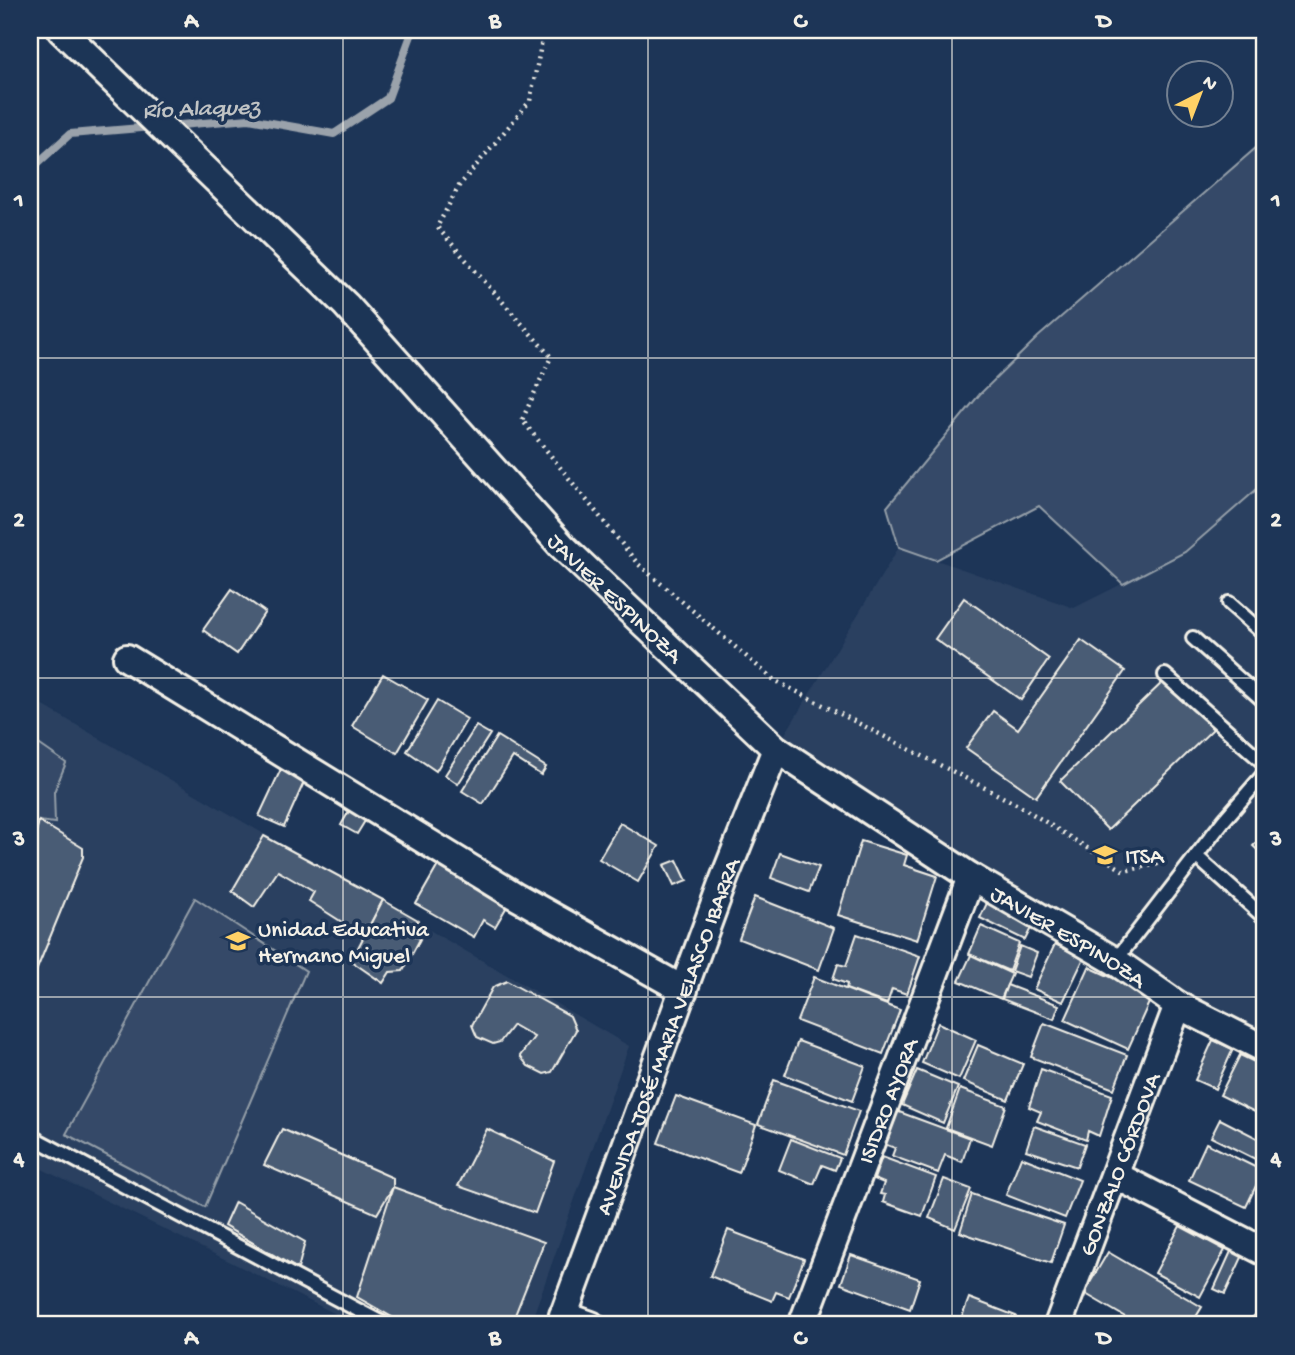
<svg xmlns="http://www.w3.org/2000/svg" width="1295" height="1355" font-family="'Gochi Hand',sans-serif">
<style>
.built{fill:#2a4060}
.green{fill:#354a67;stroke:#949ea8;stroke-width:2}
.lines{fill:none;stroke-linecap:round;stroke-linejoin:round}
.stream{stroke:#9aa2ab;stroke-width:8}
.building{fill:#485b74;stroke:#f4f1e8;stroke-width:2}
.service-casing{stroke:#f4f1e8;stroke-width:18}
.minor-casing{stroke:#f4f1e8;stroke-width:32}
.path{stroke:#f4f1e8;stroke-width:4.5;stroke-dasharray:2 5;stroke-linecap:butt}
.service{stroke:#1d3557;stroke-width:12}
.minor{stroke:#1d3557;stroke-width:26}
.grid{fill:none;stroke:#f4f1e8;stroke-width:2;stroke-opacity:0.55}
.labels{text-anchor:middle;stroke-width:7;stroke-linejoin:round;paint-order:stroke}
.street-label{font-size:23px;fill:#f4f1e8;stroke:#1d3557}
.poi-label{font-size:23px;fill:#f4f1e8;stroke:#1d3557;text-anchor:start}
.water-label{font-size:24px;font-style:italic;fill:#c0c3c4;stroke:#1d3557}
.neatline{fill:none;stroke:#f4f1e8;stroke-width:2.5}
.grid-label{font-size:23px;text-anchor:middle;font-weight:bold;fill:#f4f1e8}
</style>
<rect width="100%" height="100%" fill="#1d3557"/>
<filter id="ink" filterUnits="userSpaceOnUse"><feTurbulence type="fractalNoise" baseFrequency=".0143" numOctaves="2"/><feDisplacementMap in="SourceGraphic" scale="14" xChannelSelector="R" yChannelSelector="G"/><feConvolveMatrix kernelMatrix="1 2 1 2 8 2 1 2 1" color-interpolation-filters="sRGB"/></filter>
<g filter="url(#ink)">
<!-- built -->
<g class="built">
<path d="M1265,474V1051L776,749L899,547L1074,608L1185,552Z"/>
<path d="M30,698L629,1046L530,1325H358L30,1163Z"/>
</g>
<!-- green -->
<g class="green">
<path d="M1265,140V482L1185,552L1123,584L1039,506L936,560L899,547L887,507L980,394L1038,337Z"/>
<path d="M30,738L66,763L54,792L55,823L39,821L37,828L30,825Z"/>
<path d="M195,898L306,971L205,1207L66,1134Z"/>
</g>
<g class="lines">
<!-- stream -->
<g class="stream">
<path d="M169,126L249,119L334,134L388,98L413,30"/>
<path d="M30,170L70,134L152,127"/>
</g>
</g>
<!-- building -->
<g class="building">
<path d="M232,589L265,612L237,654L203,630Z"/>
<path d="M964,598L1049,659L1021,700L935,639Z"/>
<path d="M1081,640L1125,671L1036,797L966,748L993,711L1018,729Z"/>
<path d="M383,674L428,700L397,753L352,726Z"/>
<path d="M1166,679L1213,729L1108,830L1060,781Z"/>
<path d="M437,701L467,719L436,771L407,751Z"/>
<path d="M476,726L490,734L458,784L445,775Z"/>
<path d="M497,736L546,767L541,775L513,757L483,804L462,791Z"/>
<path d="M281,769L305,780L284,827L259,816Z"/>
<path d="M352,806L368,816L357,834L341,825Z"/>
<path d="M39,821L83,848V857L30,986V829L36,832Z"/>
<path d="M620,823L659,846L638,882L599,859Z"/>
<path d="M1265,834V857L1253,846Z"/>
<path d="M264,836L383,900L364,936L309,901L314,892L278,871L254,907L232,891Z"/>
<path d="M861,841L907,855L904,865L937,876L917,940L838,915Z"/>
<path d="M780,853L819,867L809,892L771,878Z"/>
<path d="M444,855L513,896L495,927L483,920L474,937L416,904Z"/>
<path d="M677,860L687,881L674,886L664,865Z"/>
<path d="M755,897L834,928L819,970L739,939Z"/>
<path d="M383,900L418,920L410,933L420,939L403,971L390,972L383,983L351,961Z"/>
<path d="M987,903L1032,926L1025,940L980,918Z"/>
<path d="M981,926L1019,943L1009,971L969,954Z"/>
<path d="M857,934L920,956L907,994L892,989L887,1004L846,989L847,984L833,979L838,964L846,966Z"/>
<path d="M1055,944L1084,958L1063,1002L1034,989Z"/>
<path d="M1020,946L1037,953L1028,977L1011,971Z"/>
<path d="M971,955L1012,974L1001,999L959,981Z"/>
<path d="M1089,967L1152,996L1128,1049L1065,1020Z"/>
<path d="M814,977L900,1010L883,1054L797,1021Z"/>
<path d="M507,981L570,1016L576,1030L552,1072L544,1074L528,1066L520,1056L534,1037L513,1025L500,1042L493,1044L477,1037L472,1025L493,987Z"/>
<path d="M1007,985L1059,1005L1054,1019L1002,999Z"/>
<path d="M938,1023L976,1040L959,1079L922,1063Z"/>
<path d="M1044,1023L1127,1055L1114,1089L1031,1057Z"/>
<path d="M1213,1040L1233,1049L1215,1089L1195,1080Z"/>
<path d="M798,1041L865,1066L852,1101L785,1075Z"/>
<path d="M978,1045L1023,1064L1008,1100L963,1081Z"/>
<path d="M1240,1055L1265,1067V1117L1220,1095Z"/>
<path d="M1041,1069L1112,1095L1099,1136L1088,1131L1086,1140L1037,1121L1041,1112L1029,1107Z"/>
<path d="M917,1070L958,1087L943,1123L902,1105Z"/>
<path d="M774,1080L859,1111L843,1155L758,1124Z"/>
<path d="M960,1089L1006,1106L992,1145L946,1128Z"/>
<path d="M676,1096L756,1125L739,1173L658,1143Z"/>
<path d="M891,1109L970,1138L962,1162L945,1155L938,1173L892,1156L895,1148L879,1142Z"/>
<path d="M1220,1119L1265,1142V1164L1211,1137Z"/>
<path d="M1034,1126L1085,1144L1077,1167L1026,1150Z"/>
<path d="M282,1129L393,1178V1187L377,1214L264,1165Z"/>
<path d="M487,1129L554,1161L535,1213L458,1186Z"/>
<path d="M791,1139L840,1158L835,1170L822,1165L814,1184L779,1170Z"/>
<path d="M1206,1143L1263,1171L1246,1207L1189,1180Z"/>
<path d="M882,1157L936,1177L922,1216L883,1202L885,1195L880,1194L884,1183L874,1179Z"/>
<path d="M1021,1157L1080,1180L1065,1218L1006,1195Z"/>
<path d="M944,1179L971,1189L955,1229L929,1218Z"/>
<path d="M393,1187L544,1242L511,1325H406L357,1297Z"/>
<path d="M972,1194L1064,1225L1051,1263L960,1232Z"/>
<path d="M235,1202L305,1242L298,1269L224,1226Z"/>
<path d="M1180,1226L1225,1250L1200,1297L1155,1273Z"/>
<path d="M728,1230L804,1259L789,1297L776,1292L772,1301L710,1276Z"/>
<path d="M1233,1247L1244,1253L1225,1294L1214,1289Z"/>
<path d="M1108,1252L1202,1307L1191,1325H1139L1084,1293Z"/>
<path d="M851,1255L920,1279L910,1309L841,1284Z"/>
<path d="M969,1298L1016,1316L1012,1325H984L962,1317Z"/>
<path d="M1265,1305V1325H1251L1248,1322Z"/>
<path d="M831,1314L848,1322L847,1325H826Z"/>
</g>
<g class="lines">
<!-- service casing -->
<g class="service-casing">
<g id="service">
<path d="M1229,603L1265,635"/>
<path d="M1193,638L1265,702"/>
<path d="M1165,675L1265,764"/>
<path d="M1196,856L1265,918"/>
<path d="M1115,961L1224,820L1265,773"/>
<path d="M30,1136L386,1325"/>
</g>
</g>
<!-- minor casing -->
<g class="minor-casing">
<g id="minor">
<path id="s1" d="M61,30L346,305L562,546L776,749L971,877L1115,961L1178,1005L1265,1049"/>
<path d="M127,658L514,895L684,990"/>
<path d="M1115,1175L1265,1252"/>
<path d="M563,1315L591,1325"/>
<path id="s2" d="M560,1325L724,879L776,749"/>
<path id="s3" d="M802,1325L971,877"/>
<path id="s4" d="M1058,1325L1178,1005"/>
</g>
</g>
<!-- path -->
<path class="path" d="M544,30L530,101L459,186L437,227L551,357L522,420L638,564L774,680L1020,806L1124,871L1168,862"/>
<!-- service -->
<use href="#service" class="service"/>
<!-- minor -->
<use href="#minor" class="minor"/>
</g>
</g>
<!-- grid -->
<path class="grid" d="M343,30V1325M648,30V1325M952,30V1325M30,358H1265M30,678H1265M30,997H1265"/>
<!-- icons -->
<defs>
<g id="school-bare" transform="scale(1.89)"><path d="M0-5L7-2L0 1L-7-2ZM-4 1L0 2.5L4 1V4Q0 6-4 4Z" fill="#ffd166" stroke="#1d3557" stroke-width="2.5" paint-order="stroke"/></g>
</defs>
<g fill-rule="evenodd">
<use href="#school-bare" x="1105" y="855"/>
<use href="#school-bare" x="238" y="941"/>
</g>
<g class="labels">
<!-- street labels -->
<g class="street-label">
<text dy="8" stroke="none"><textPath href="#s1" startOffset="794">JAVIER ESPINOZA</textPath></text>
<text dy="8" stroke="none"><textPath href="#s1" startOffset="1362">JAVIER ESPINOZA</textPath></text>
<text dy="8" stroke="none"><textPath href="#s2" startOffset="308">AVENIDA JOSÉ MARIA VELASCO IBARRA</textPath></text>
<text dy="8" stroke="none"><textPath href="#s3" startOffset="240">ISIDRO AYORA</textPath></text>
<text dy="8" stroke="none"><textPath href="#s4" startOffset="172">GONZALO CÓRDOVA</textPath></text>
</g>
<!-- poi labels -->
<g class="poi-label">
<text x="1125" y="863">ITSA</text>
<text x="258" y="936">Unidad Educativa<tspan x="258" dy="26">Hermano Miguel</tspan></text>
</g>
<!-- water labels -->
<g class="water-label">
<text transform="translate(201 107) rotate(-2)" y="8">Río Alaquez</text>
</g>
</g>
<!-- margin -->
<rect width="1295" height="1355" fill="none" stroke="#1d3557" stroke-width="77"/>
<!-- north arrow -->
<g transform="translate(1200 94) rotate(42)"><circle r="33" fill="#1d3557" stroke="#738091" stroke-width="2"/>
<path d="M0-5L12 26L0 18L-12 26Z" fill="#ffd166"/>
<text y="-10" font-size="19" font-weight="bold" text-anchor="middle" fill="#f4f1e8">N</text>
</g>
<rect x="38" y="38" width="1218" height="1278" class="neatline"/>
<g class="grid-label">
<text x="191" y="27">A</text>
<text x="495" y="27">B</text>
<text x="800" y="27">C</text>
<text x="1104" y="27">D</text>
<text x="19" y="206">1</text>
<text x="1276" y="206">1</text>
<text x="19" y="526">2</text>
<text x="1276" y="526">2</text>
<text x="19" y="845">3</text>
<text x="1276" y="845">3</text>
<text x="19" y="1165">4</text>
<text x="1276" y="1165">4</text>
<text x="191" y="1344">A</text>
<text x="495" y="1344">B</text>
<text x="800" y="1344">C</text>
<text x="1104" y="1344">D</text>
</g>
</svg>
